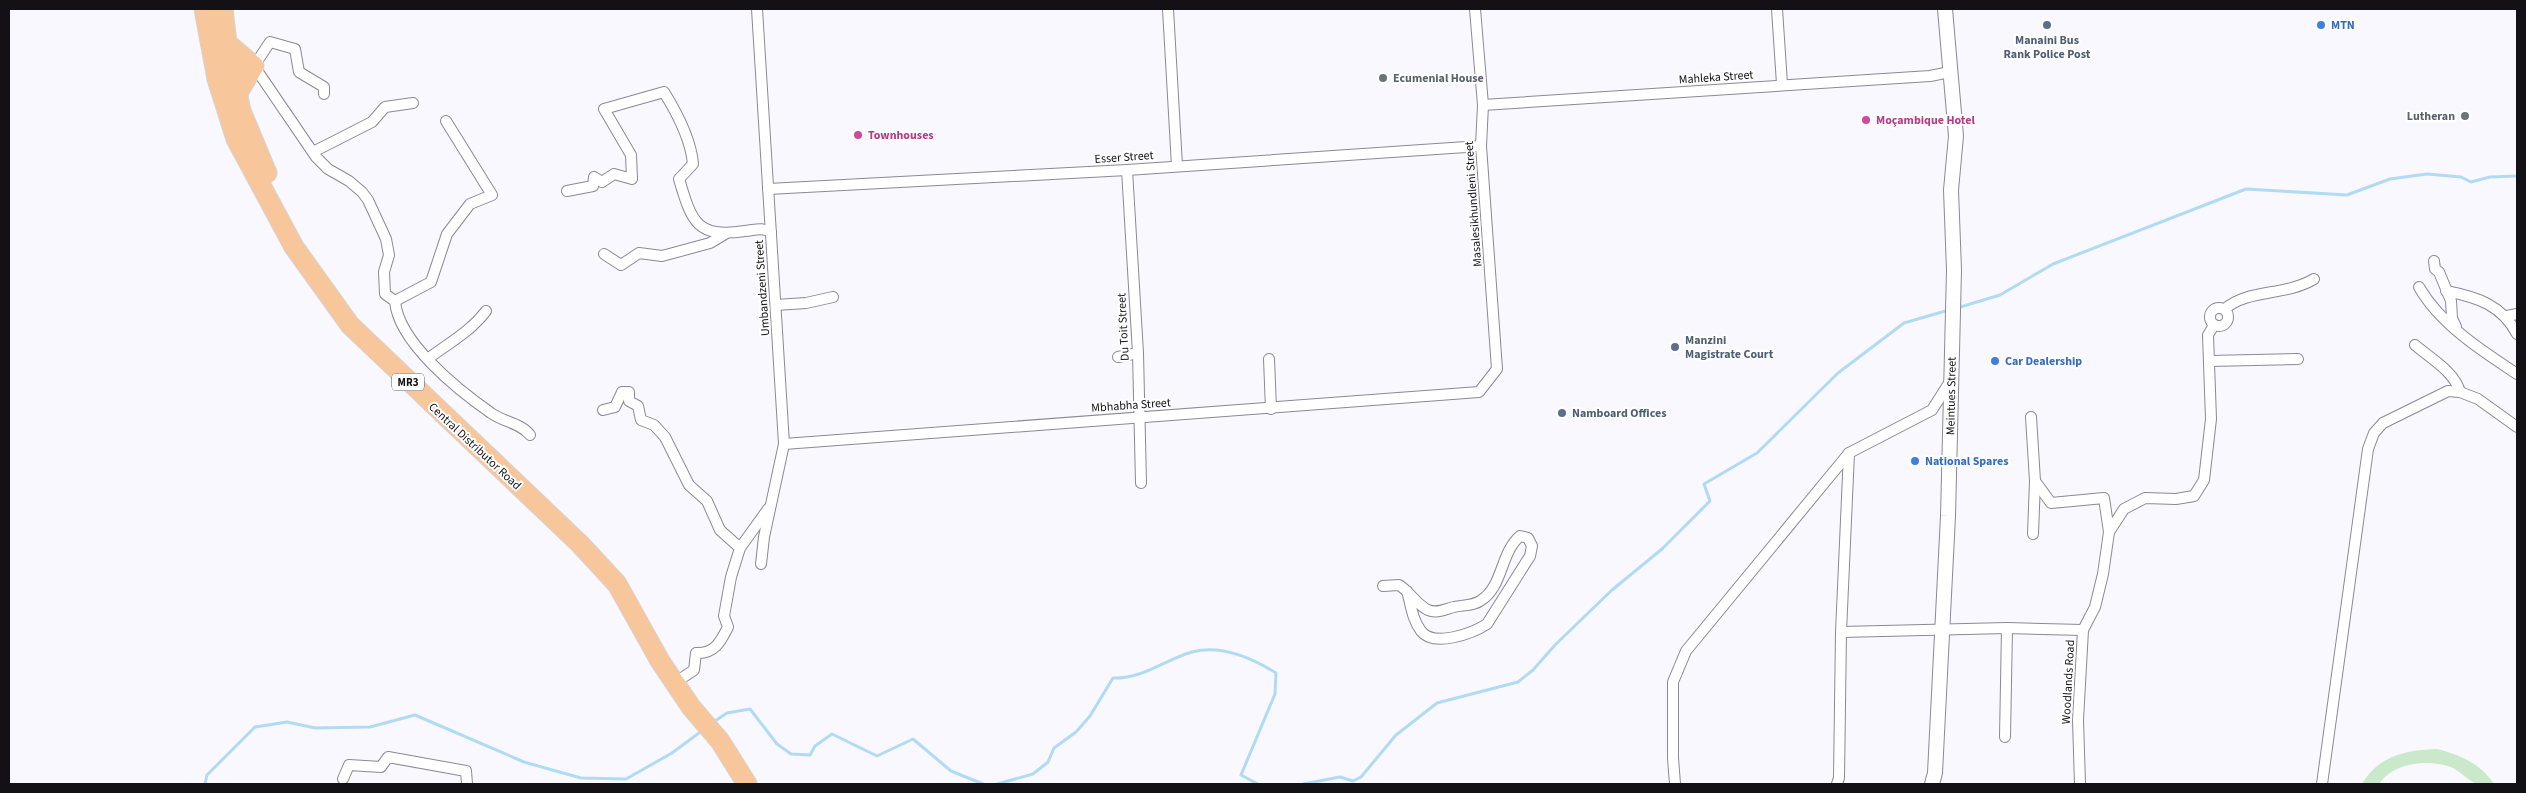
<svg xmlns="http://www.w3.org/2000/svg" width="2526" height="793" font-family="'Source Sans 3',sans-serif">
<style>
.green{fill:#c9e9ca}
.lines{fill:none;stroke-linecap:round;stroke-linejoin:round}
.stream{stroke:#b1dbf4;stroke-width:3}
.street-casing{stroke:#8c8897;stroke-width:12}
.secondary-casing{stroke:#8c8897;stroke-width:16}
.highway-casing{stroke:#d5d4d5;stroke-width:21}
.street{stroke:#fff;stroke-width:10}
.secondary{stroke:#fff;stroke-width:14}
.highway{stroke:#f7c69b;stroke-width:19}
.service-dot{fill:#5c6f8a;stroke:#fff;stroke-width:2}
.shop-dot{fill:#3f7fe0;stroke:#fff;stroke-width:2}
.worship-dot{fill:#6b7280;stroke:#fff;stroke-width:2}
.hotel-dot{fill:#d1479c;stroke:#fff;stroke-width:2}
.labels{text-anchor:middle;stroke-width:4;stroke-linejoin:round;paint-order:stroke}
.shield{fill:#fff;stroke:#5a585c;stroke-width:1}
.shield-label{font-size:11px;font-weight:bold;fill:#131116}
.shop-label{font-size:12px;font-weight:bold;fill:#366cbe;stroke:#fff;text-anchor:start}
.service-label{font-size:12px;font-weight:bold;fill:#4e5e75;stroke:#fff;text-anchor:start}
.street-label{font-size:12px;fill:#131116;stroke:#fff}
.worship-label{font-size:12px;font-weight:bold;fill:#5b616d;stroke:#fff;text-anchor:start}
.hotel-label{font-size:12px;font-weight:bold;fill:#b23c85;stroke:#fff;text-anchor:start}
</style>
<rect width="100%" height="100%" fill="#f9f8fe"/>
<!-- green -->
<path class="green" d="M2437,749C2460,755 2480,763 2494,784C2489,784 2482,785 2478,784C2471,783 2460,771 2451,767C2428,759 2394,762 2379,784H2362C2378,756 2406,750 2437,749Z"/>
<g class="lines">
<!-- stream -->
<g class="stream">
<path d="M1957,308L2000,295L2053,264L2246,189L2347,195L2390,179L2427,174L2461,177L2471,182L2490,177L2517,176"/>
<path d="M712,723L727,713L750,709L777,744L791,754L810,755L815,746L832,734L877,756L913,739L951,771L983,784"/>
<path d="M205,784L207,775L255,727L287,722L315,728L370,727L415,715L524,762L581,778L626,779L672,753L703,730"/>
<path d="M997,784L1033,774L1048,762L1054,748L1076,732L1090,716L1113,678C1143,679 1164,660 1192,652C1222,644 1252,658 1276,673L1275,694L1241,775L1258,784"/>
<path d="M1303,784L1340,777L1353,781L1361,777L1396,735L1437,703L1518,682L1533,670L1555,645L1612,590L1662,549L1710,501L1704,484L1757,453L1838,373L1904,323L1949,310"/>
</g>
<!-- street casing -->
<g class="street-casing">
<g id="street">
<path d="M757,9L784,444L764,537L761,564"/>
<path d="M1168,9L1177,166"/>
<path d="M1777,9L1782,84"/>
<path d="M324,94V87L299,72L295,49L270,42L254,66L316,157L328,169L349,181L362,192L368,200L386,239L389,255L384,272L385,294L395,301C398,342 458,390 491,413C503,422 521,423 530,435"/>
<path d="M1483,105L1930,76L1950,72"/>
<path d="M313,152L372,122L385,107L413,103"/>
<path d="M1127,170L1138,353L1141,483"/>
<path d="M768,189L1127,170L1481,146"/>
<path d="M567,191L593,186L594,177L602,182L614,174L632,179L631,155L604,109L664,92C677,113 691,139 693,164L679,179C692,223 697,238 745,231C756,230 760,227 771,232"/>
<path d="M604,254L621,265L639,253L662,256L710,243L725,234"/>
<path d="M2434,261L2435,269L2439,272L2451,301L2452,318L2456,327"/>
<path d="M2419,287C2440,324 2482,351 2517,374"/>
<path d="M2446,291C2477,297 2502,305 2517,334"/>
<path d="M395,301L431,282L447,234L470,204L492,195L446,121"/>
<path d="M776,305L806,303L833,297"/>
<circle cx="2219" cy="317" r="9"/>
<path d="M2225,309C2247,289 2286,296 2314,279"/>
<path d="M2507,316L2517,314"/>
<path d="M2415,345C2430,358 2455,372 2460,392"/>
<path d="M1118,357L1138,353"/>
<path d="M429,358C449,343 470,332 486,311"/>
<path d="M1269,359L1271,409"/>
<path d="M2209,361L2298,359"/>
<path d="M603,410L615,407L622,392H629V401L638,406L641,420L654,425L665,437L689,485L707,501L720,530L740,548"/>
<path d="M2031,417L2035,481L2033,534"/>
<path d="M784,444L1479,392L1497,369L1481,146L1483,105L1475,9"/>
<path d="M2035,481L2051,503L2104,498L2109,532"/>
<path d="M1383,586L1399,585C1409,591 1417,605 1428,610C1437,614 1445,609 1454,607C1462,605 1473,606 1480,601C1503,588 1500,553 1520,536L1528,538L1532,546L1530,556L1487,624C1473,633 1434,648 1421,631C1412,619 1411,605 1407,591"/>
<path d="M1841,632L2007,628L2083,630"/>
<path d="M682,678L694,670L696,653C715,654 721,641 728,627L724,616L731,577L740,548L768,509"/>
<path d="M2005,737L2007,628"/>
<path d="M343,779L349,765L381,767L388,757L466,771L467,784"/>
<path d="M1675,784L1673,758V682L1686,651L1849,453L1932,410L1951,380"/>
<path d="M1837,784L1839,778L1841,632L1849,453"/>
<path d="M2080,784L2078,720L2083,630L2095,607L2103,574L2109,532L2124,509L2145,498L2176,499L2194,496L2204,480L2211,419L2208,335L2214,325"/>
<path d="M2322,784L2368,449L2374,433L2383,423L2448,391L2460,392L2478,399L2517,427"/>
</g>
</g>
<!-- secondary casing -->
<g class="secondary-casing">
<path id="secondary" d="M1932,784L1935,773L1948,516L1954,270L1951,190L1956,136L1945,9"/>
</g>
<!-- highway casing -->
<g class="highway-casing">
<g id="highway">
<path d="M204,9L217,79L236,139L294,247L350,325L580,544L617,584L660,661L691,707L720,741L747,784"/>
<path d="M223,9L227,43L241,111L267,173"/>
<path d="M227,43L254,66L238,93"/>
</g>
</g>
<!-- street -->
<use href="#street" class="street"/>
<!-- secondary -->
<use href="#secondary" class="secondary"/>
<!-- highway -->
<use href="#highway" class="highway"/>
</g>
<!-- markers -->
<g class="service-dot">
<circle cx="2047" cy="25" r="5"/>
<circle cx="1675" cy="347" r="5"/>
<circle cx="1562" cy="413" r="5"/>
</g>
<g class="shop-dot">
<circle cx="2321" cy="25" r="5"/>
<circle cx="1995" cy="361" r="5"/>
<circle cx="1915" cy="461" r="5"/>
</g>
<g class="worship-dot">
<circle cx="1383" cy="78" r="5"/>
<circle cx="2465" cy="116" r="5"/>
</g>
<g class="hotel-dot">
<circle cx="1866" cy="120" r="5"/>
<circle cx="858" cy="135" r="5"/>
</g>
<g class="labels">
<!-- shield labels -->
<rect class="shield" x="392" y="373.5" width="32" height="17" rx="4"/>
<g class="shield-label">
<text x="408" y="386">MR3</text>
</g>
<!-- shop labels -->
<g class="shop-label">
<text x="2331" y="29">MTN</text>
<text x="2005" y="365">Car Dealership</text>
<text x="1925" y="465">National Spares</text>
</g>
<!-- service labels -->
<g class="service-label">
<text x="2047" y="44" text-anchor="middle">Manaini Bus<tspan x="2047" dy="14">Rank Police Post</tspan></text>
<text x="1685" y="344">Manzini<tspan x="1685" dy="14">Magistrate Court</tspan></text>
<text x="1572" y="417">Namboard Offices</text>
</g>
<!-- street labels -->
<g class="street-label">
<text transform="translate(1716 77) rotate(-4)" y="4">Mahleka Street</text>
<text transform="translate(1124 157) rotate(-4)" y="4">Esser Street</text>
<text transform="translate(1473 204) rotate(-94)" y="4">Masalesikhundleni Street</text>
<text transform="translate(762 288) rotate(-94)" y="4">Umbandzeni Street</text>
<text transform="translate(1123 327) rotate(-93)" y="4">Du Toit Street</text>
<text transform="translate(1951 396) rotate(-89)" y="4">Meintues Street</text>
<text transform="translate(1131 405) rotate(-4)" y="4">Mbhabha Street</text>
<text transform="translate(475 446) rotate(43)" y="4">Central Distributor Road</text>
<text transform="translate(2068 682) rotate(-87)" y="4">Woodlands Road</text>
</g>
<!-- worship labels -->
<g class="worship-label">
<text x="1393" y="82">Ecumenial House</text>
<text x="2455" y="120" text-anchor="end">Lutheran</text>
</g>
<!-- hotel labels -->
<g class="hotel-label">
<text x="1876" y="124">Moçambique Hotel</text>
<text x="868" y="139">Townhouses</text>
</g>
</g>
<!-- border -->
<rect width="2526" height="793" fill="none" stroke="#131116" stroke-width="20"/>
</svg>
